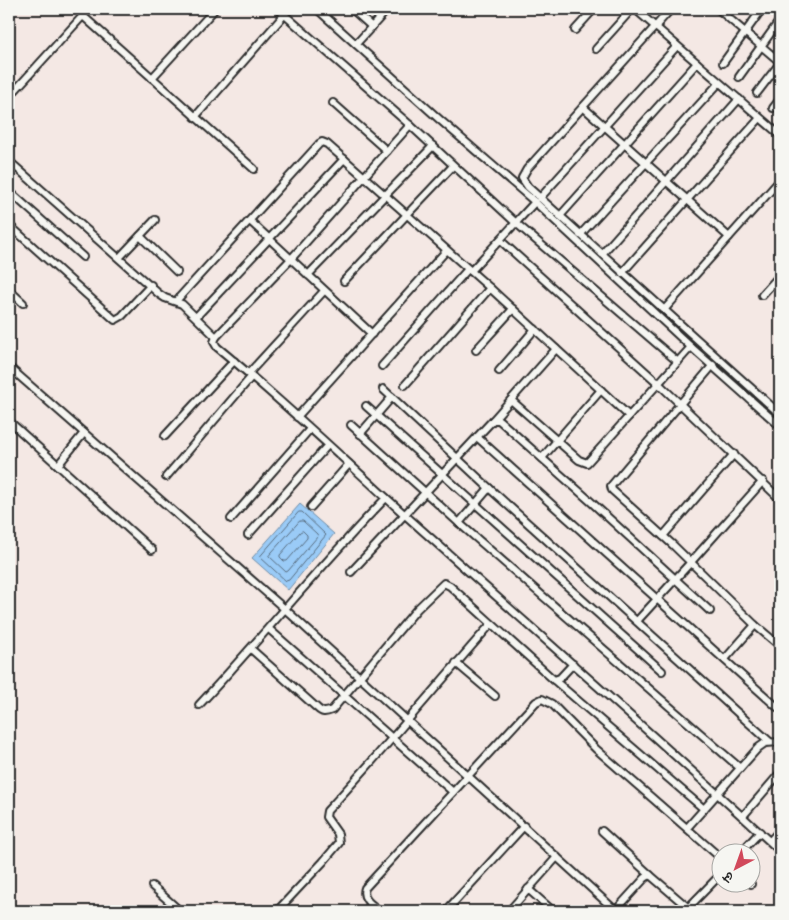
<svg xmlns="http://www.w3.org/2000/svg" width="789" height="920" font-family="Dekko,'Playpen Sans Deva',sans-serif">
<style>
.water{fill:#9acbf7;stroke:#6e8ba5}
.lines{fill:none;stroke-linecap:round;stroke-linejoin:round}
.shore{stroke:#576b7d;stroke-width:1}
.minor-casing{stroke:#2b2b2b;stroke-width:10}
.minor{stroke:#f6f6f2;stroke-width:6}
</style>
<rect width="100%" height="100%" fill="#f4e8e4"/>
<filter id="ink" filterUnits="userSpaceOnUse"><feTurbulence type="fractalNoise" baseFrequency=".02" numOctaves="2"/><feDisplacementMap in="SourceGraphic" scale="10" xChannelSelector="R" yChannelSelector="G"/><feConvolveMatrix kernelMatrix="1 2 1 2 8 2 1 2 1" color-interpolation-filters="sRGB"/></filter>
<g filter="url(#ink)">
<!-- water -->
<path class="water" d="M300,504L334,534L288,590L252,558Z"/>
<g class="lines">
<!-- shore -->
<g class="shore">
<path d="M299,512H302L326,535L289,580L286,581L260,557Z"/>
<path d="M300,521H303L317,534L318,536L288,571L286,572L269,556Z"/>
<path d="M303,531L307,535V538L287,561H284L280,557V555L300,532Z"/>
</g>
<!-- minor casing -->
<g class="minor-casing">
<g id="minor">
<path d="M278,9L410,125L516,223L678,362"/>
<path d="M317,9L439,119L535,202L691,347L780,426"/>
<path d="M352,9L372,27"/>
<path d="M635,9L780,135"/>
<path d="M671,9L527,169L522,178L528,187L780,414"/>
<path d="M718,9L780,62"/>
<path d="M556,10L557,9"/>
<path d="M83,16L254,169"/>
<path d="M575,30L594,9"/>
<path d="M356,44L388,9"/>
<path d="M596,49L632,9"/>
<path d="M723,63L762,9"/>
<path d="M739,77L780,20"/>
<path d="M152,78L215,9"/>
<path d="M757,93L780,63"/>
<path d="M9,97L89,9"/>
<path d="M333,103L387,151"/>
<path d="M583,107L729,237"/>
<path d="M773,108L780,99"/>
<path d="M195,117L285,14"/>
<path d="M410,125L291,259L216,337L214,342L217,347C282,400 342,458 404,514C529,626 656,737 780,851"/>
<path d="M9,161L159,294L165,298L182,304L216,337"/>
<path d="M9,191L83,257"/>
<path d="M540,198L677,46"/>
<path d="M560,216L697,63"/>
<path d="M250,221L372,334"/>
<path d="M9,225L115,320L122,316L151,285"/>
<path d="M580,235L719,83"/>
<path d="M140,236L177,272"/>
<path d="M500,240L658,383L780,499"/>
<path d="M602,254L739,99"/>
<path d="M119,258L155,220"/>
<path d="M471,271L535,202"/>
<path d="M622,273L760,118"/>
<path d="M308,275L433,146"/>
<path d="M344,281L453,166"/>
<path d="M9,290L23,303"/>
<path d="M762,295L780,275"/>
<path d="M176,301L319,144L322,142L327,144L490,288L629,416"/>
<path d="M664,310L780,180"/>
<path d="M196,317L344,159"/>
<path d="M476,350L513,309"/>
<path d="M713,365L611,486L612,490L673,545L755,625L780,646"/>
<path d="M382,366L468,269"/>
<path d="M9,367L286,610L616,911"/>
<path d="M499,371L535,329"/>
<path d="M249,373L324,291"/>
<path d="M405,385L490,288"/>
<path d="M383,389L489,488L770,742"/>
<path d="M511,400L579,460L587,463L691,347"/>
<path d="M366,406L662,671"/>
<path d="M297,417L446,251"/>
<path d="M493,420L556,349"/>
<path d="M9,421L152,550"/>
<path d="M351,425L459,523L740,768"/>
<path d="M360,434L392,397"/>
<path d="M165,436L234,361"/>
<path d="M477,437L777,707"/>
<path d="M542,458L601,390"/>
<path d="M58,465L84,433"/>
<path d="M166,477L252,376"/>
<path d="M311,507L349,464"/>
<path d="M231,519L310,429"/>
<path d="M459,523L489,488"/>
<path d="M248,535L328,445"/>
<path d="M663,536L734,454"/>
<path d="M351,572L493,420H499L589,500L710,611"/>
<path d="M637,621L691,562L763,481"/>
<path d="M269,629L453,792"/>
<path d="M251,649L317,708C322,713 325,713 332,710L417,609L444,583L450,586L554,680L560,678L573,664"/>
<path d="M725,659L755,625"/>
<path d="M456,663L495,696"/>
<path d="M554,680L704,809"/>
<path d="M199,705C263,637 321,564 386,498"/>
<path d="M743,816L780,773"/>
<path d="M687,828L758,748L765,743L780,742"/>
<path d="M602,831L650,875"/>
<path d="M770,841L780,830"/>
<path d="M741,852L760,832"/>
<path d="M749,882L751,884"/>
<path d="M152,886L180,911"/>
<path d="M528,889L553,911"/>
<path d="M277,911L323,862L339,843L338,834L326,817L327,811C384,750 436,686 491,624"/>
<path d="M380,911C372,905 361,899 365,888L536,702L542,699L552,704L596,749L722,859"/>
<path d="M446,911L524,826"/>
<path d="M509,911L557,857"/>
<path d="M615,911L645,878L650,875L692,911"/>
<path d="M685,911L722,873"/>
</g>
</g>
<!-- minor -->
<use href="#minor" class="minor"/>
</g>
</g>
<!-- margin -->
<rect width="789" height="920" fill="none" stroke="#f6f6f2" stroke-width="30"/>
<rect x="15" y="15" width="759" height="890" fill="none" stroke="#2b2b2b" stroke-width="2" filter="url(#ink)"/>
<!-- north arrow -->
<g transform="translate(736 868) rotate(221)"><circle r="24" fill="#f6f6f2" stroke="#a5a5a2"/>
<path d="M0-4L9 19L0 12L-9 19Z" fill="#d1495b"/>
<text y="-8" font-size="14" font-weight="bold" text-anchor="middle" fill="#2b2b2b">उ</text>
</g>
</svg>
